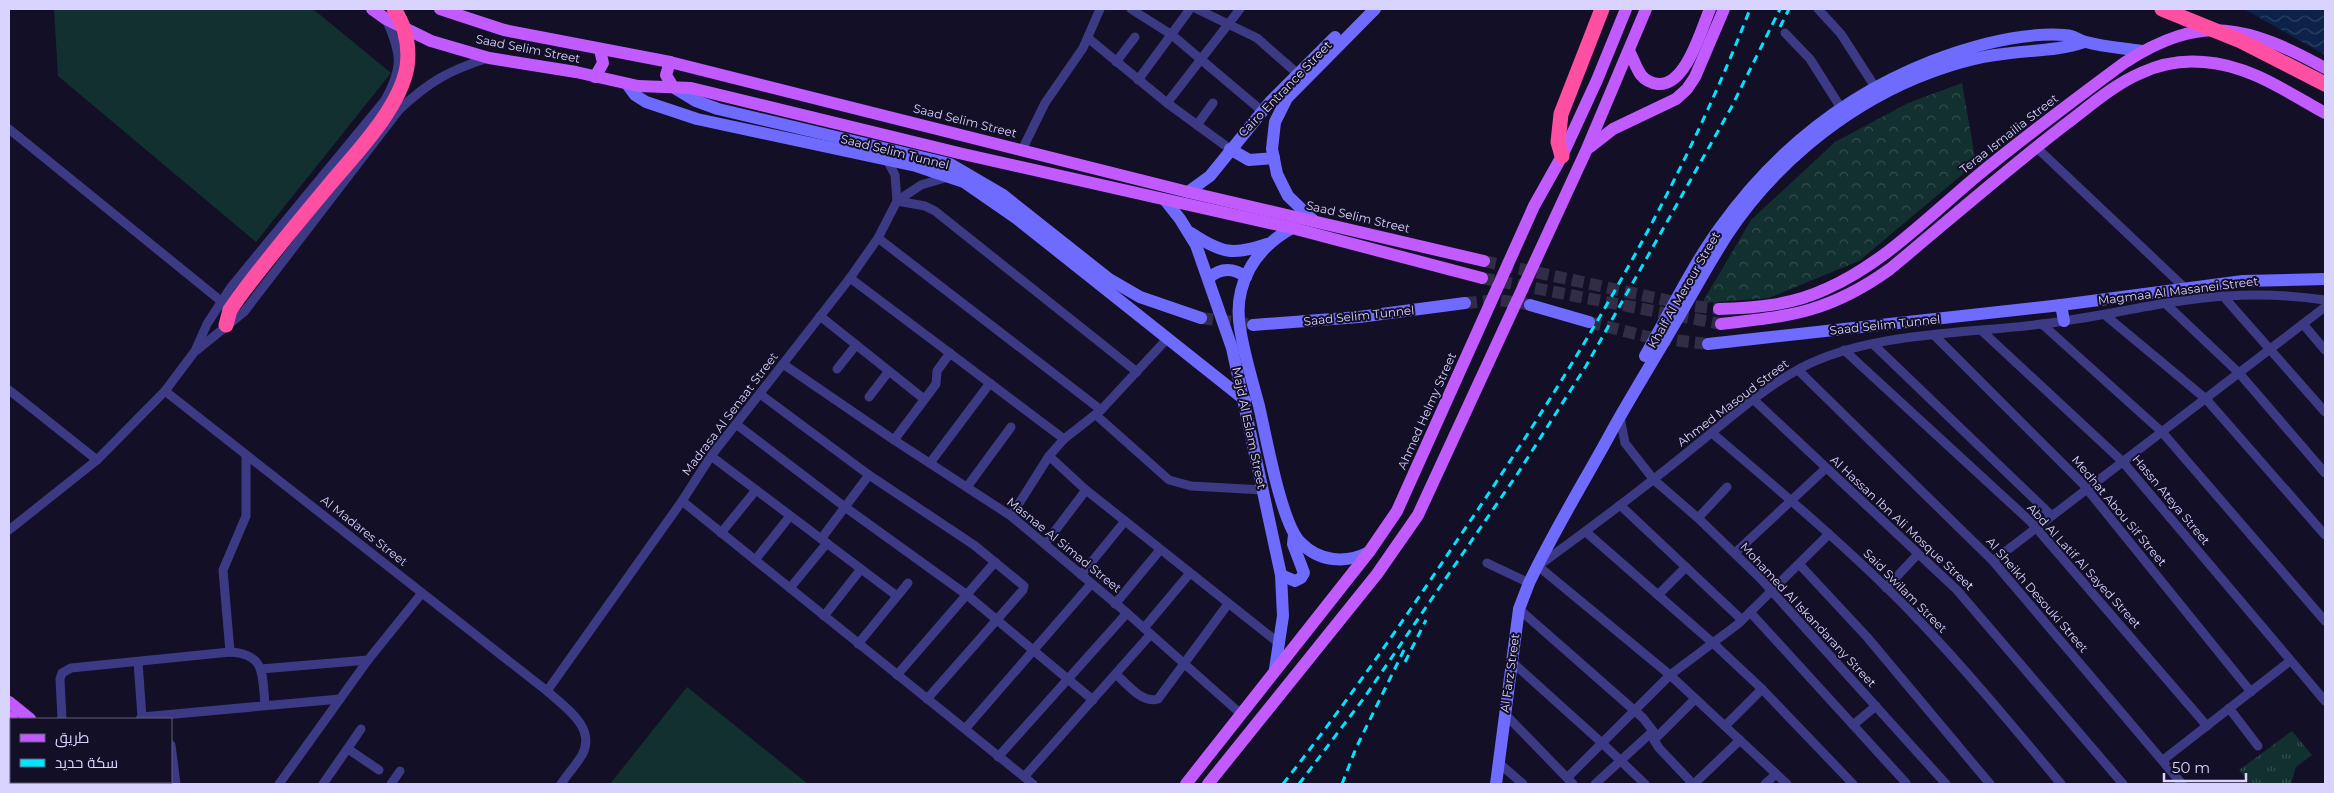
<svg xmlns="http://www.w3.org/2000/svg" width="2334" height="793" font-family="Montserrat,Cairo,sans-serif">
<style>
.grass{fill:url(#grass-tufts)}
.forest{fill:url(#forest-crowns)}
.garden{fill:#12302f}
.water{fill:url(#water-waves)}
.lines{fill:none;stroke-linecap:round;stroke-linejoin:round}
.secondary-tunnel{stroke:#312d47;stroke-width:12;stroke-dasharray:12 6;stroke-linecap:butt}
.primary-tunnel{stroke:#312d47;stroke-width:12;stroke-dasharray:12 6;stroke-linecap:butt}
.street{stroke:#3d3a85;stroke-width:9}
.secondary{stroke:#6f6bff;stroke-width:12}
.primary{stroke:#c25bff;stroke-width:12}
.highway{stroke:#ff4fa3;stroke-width:15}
.rail{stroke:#00e5ff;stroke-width:3;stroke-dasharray:8 6;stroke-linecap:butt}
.labels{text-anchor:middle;stroke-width:4;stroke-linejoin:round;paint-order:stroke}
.street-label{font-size:12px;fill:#d9d4ff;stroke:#130f26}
</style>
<defs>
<pattern id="grass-tufts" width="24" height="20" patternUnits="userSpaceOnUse" patternTransform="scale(1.25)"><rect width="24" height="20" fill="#12302f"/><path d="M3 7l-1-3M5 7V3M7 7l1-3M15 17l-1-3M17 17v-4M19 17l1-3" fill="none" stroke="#344d4e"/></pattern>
<pattern id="forest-crowns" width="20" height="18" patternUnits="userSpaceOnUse" patternTransform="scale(1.25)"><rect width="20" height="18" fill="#12302f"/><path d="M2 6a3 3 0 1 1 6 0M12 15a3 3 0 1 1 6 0" fill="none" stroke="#344d4e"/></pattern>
<pattern id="water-waves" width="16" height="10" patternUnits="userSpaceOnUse" patternTransform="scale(1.25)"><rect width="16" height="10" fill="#0c2248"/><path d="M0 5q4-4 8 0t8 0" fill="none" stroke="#2f4163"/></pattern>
</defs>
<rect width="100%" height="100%" fill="#130f26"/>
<!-- grass -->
<path class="grass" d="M2292,731L2312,755L2296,767L2291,784H2250L2239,770Z"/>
<!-- forest -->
<path class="forest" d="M1962,83L1976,163L1859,261L1769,298L1702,303L1751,220L1835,142L1908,103Z"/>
<!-- garden -->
<g class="garden">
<path d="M54,9H313L391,73L256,242L58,76Z"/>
<path d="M687,687L808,784H610Z"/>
</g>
<!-- water -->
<path class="water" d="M2244,9H2325V55Z"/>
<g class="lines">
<!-- secondary-tunnel -->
<g class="secondary-tunnel">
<path d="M1465,303L1498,300L1527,304"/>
<path d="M1201,318L1248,324"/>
<path d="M1589,322L1648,337L1708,344"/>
</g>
<!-- primary-tunnel -->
<g class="primary-tunnel">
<path d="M1484,261L1693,306L1719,309"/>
<path d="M1482,278L1721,324"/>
</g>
<!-- street -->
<g class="street">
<path d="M1131,9L1172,35L1262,111"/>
<path d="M1197,9L1257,38L1298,74"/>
<path d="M1818,9L1841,34L1875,87"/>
<path d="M1785,33L1810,59L1841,108"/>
<path d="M1088,38L1167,103L1230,149"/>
<path d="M1116,62L1135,37"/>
<path d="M1138,80L1190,9"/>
<path d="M1167,103L1240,9"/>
<path d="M1197,125L1213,103"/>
<path d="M9,129L221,301L222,305"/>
<path d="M2036,147L2186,289"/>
<path d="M1022,150L1045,103L1083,48L1100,9"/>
<path d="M897,201L925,206L935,211L1137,372"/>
<path d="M897,201L921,185L948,177"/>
<path d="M878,238L1101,410"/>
<path d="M850,278L1064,439"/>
<path d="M2223,296L2325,412"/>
<path d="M2166,304L2239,373L2325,473"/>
<path d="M2105,315L2206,399L2325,535"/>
<path d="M820,316L924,399"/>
<path d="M2042,324L2162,432L2325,621"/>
<path d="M2303,324L2325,350"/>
<path d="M1982,331L2123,462L2325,701"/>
<path d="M1935,336L2082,483L2251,692"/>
<path d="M1873,344L2052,516"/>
<path d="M197,350L244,312L399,110C428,82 450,70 488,58"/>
<path d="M1844,350L2031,522L2207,726"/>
<path d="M783,364L894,440L1011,516L1127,613L1241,714"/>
<path d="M837,369L856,345"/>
<path d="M1798,370L1993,561L2182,784"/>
<path d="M9,390L97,460"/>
<path d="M165,391L547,691C565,707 597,728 582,755C576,765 567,775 561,784"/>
<path d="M760,394L869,475L974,545L1024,586L1023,590L927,699"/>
<path d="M869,397L889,371"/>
<path d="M1754,400L1957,590L2123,784"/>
<path d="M1096,415L1169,480L1191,486L1263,490"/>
<path d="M1620,417L1625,443L1654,480L1698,518L1760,578L1946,784"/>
<path d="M736,424L845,507L967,595L1093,700"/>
<path d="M1712,433C1779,490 1847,547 1909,610C1963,666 2012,725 2061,784"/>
<path d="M894,440L936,384L937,371L950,353"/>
<path d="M711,456L897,596"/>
<path d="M1049,456L1086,490L1280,644"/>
<path d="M930,463L990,383"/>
<path d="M967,487L1011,427"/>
<path d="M682,501L1033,784"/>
<path d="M1620,505L1742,620"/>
<path d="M1011,516L1049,456L1064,439L1101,410L1167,339"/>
<path d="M1698,518L1727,487"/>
<path d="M9,530L97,460L165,391L195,351L207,324L231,287L385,100C404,66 401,53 386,19"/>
<path d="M1586,532L1714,644L1762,689L1853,784"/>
<path d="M721,533L756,490"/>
<path d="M821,539L869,475"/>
<path d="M1045,544L1086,490"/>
<path d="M1735,553L1825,469"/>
<path d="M755,560L790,516"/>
<path d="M1993,561L2325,307"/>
<path d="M1487,563L1529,583"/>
<path d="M1799,564L1867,637L1990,784"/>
<path d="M1081,575L1125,521"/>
<path d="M790,588L827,543"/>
<path d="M1886,588L1917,555"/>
<path d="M1658,595L1686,567"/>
<path d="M1115,604L1160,550"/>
<path d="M1519,609L1643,718L1653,731L1654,740L1659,748L1693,784"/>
<path d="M1750,612L1906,783"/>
<path d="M824,616L861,569"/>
<path d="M1144,628L1190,573"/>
<path d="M858,644L908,583"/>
<path d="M230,652L223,570L246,516V455"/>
<path d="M1511,661L1602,743L1645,784"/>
<path d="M138,662L142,717L140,719"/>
<path d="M261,669L368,660"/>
<path d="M1116,674C1126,683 1142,704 1158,699L1228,604"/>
<path d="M897,675L995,562"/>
<path d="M547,691L682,501L711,456L850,278L878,238L897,201L895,175L887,160"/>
<path d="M2229,708L2258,746"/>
<path d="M1504,713L1573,784"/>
<path d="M142,717L340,699"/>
<path d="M62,719L60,679L62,673L71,668L230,652C266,654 262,675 265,704"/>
<path d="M1853,725L1876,706"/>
<path d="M1725,726L1762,689"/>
<path d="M965,729L1091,584"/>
<path d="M1654,740L1695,699"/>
<path d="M171,745L176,784"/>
<path d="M348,749L379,770"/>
<path d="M998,757L1127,613"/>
<path d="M2163,760L2290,661"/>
<path d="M1499,763L1523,784"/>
<path d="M1024,777L1150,635"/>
<path d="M1567,778L1670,675L1738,624L1829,534"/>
<path d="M140,782V784"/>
<path d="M60,784L62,782"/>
<path d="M279,784L368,660L422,593"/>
<path d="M323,784L361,729"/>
<path d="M391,784L400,771"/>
<path d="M1595,784L1653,731"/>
<path d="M1694,784L1740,740"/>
<path d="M1765,784L1776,774"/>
<path d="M1787,784L1670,675L1538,566C1589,529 1640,491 1689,451C1723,424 1763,388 1801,368C1869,332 1965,334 2042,324C2103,317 2164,300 2226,296C2259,294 2292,295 2325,300"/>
</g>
<!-- secondary -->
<g class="secondary">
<path d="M627,84L635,95L646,102L697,119L916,166L964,182L1016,218L1245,400"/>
<path d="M673,87L696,101L718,109L950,164L1003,195L1109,279L1140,297L1201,318"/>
<path d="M1230,149L1249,160L1274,158"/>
<path d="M1188,192L1210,176L1270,102L1335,37"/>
<path d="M1165,200L1180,219L1196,245L1232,348L1281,575L1283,616L1275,669"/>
<path d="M1313,220L1288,196L1277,174L1272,149L1275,122L1287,98L1375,9"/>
<path d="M1292,228C1267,242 1248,263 1241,291C1238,303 1238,316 1240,328C1244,354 1252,380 1259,406C1266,436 1281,522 1300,542C1319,562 1346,564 1369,552"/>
<path d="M1191,233C1221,253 1233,256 1267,244"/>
<path d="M1209,278C1221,267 1234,268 1246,277"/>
<path d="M1530,305L1589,322"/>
<path d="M2061,305L2064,321"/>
<path d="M1253,325L1359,317L1465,303"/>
<path d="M1708,344L2061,305L2243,281L2325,279"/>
<path d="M1645,356C1669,314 1691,268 1719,229C1773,153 1845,95 1932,61C1974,45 2020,32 2065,35C2073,35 2078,40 2086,42C2104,47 2123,48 2142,51"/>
<path d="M1281,575L1295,581L1301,578L1304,573L1293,544L1294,535"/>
<path d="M1496,784L1519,609L1529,583C1554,530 1586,479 1614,427C1636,388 1659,351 1681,313C1696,287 1711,260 1727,235C1772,167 1840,110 1916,78C1943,67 1973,57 2003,54C2030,50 2058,51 2084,42"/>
</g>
<!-- primary -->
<g class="primary">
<path d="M372,9L386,19L431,41L489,58L576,72L638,86L691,88L963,154L1292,228L1482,278"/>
<path d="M440,9L504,30L670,62L1188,192L1484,261"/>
<path d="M1629,51C1633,58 1636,68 1641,75C1645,80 1651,83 1658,84C1686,86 1701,30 1710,9"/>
<path d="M670,62L666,75L673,87"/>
<path d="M595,77L603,63L600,50"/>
<path d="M1590,147L1613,129L1676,99L1687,89L1695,77L1724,9"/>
<path d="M1719,309C1756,308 1792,305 1826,289C1883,264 1929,216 1977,176C2024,137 2074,100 2124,63C2202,12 2248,26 2325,68"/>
<path d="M1721,324C1792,316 1830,312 1890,269C1949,220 2006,170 2066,124C2090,106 2113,85 2141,73C2160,64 2183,60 2204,62C2249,65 2287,92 2325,113"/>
<path d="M9,702L30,719"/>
<path d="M9,717L12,719"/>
<path d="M9,729L11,731"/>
<path d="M72,782L75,784"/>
<path d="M87,782L90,784"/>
<path d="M107,782L109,784"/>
<path d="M1186,784L1369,552L1397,511L1534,206L1562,156L1597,80L1626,9"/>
<path d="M1208,784L1377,574L1418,515L1586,151L1646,9"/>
</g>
<!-- highway -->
<g class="highway">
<path d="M2162,9L2241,41L2325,84"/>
<path d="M1562,156L1558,142L1561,114L1602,9"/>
<path d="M226,325L230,310L239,297C268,258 299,221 330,184C356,153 400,108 407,67C410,46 405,26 394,9"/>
</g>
<!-- rail -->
<g class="rail">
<path d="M1780,27L1789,9"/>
<path d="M1405,662L1426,620"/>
<path d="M1283,784C1345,705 1402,623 1458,539C1573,370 1676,201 1750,9"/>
<path d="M1299,784L1364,698L1420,616L1518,473L1586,366L1731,108L1780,9"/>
<path d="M1342,784L1356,748L1404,650"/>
</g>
</g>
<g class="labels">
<!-- street labels -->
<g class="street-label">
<text transform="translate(528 49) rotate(11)" y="4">Saad Selim Street</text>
<text transform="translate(1285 89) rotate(-46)" y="4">Cairo Entrance Street</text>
<text transform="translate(965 121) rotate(14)" y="4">Saad Selim Street</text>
<text transform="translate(2009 134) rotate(-38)" y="4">Teraa Ismailia Street</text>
<text transform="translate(895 152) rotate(14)" y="4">Saad Selim Tunnel</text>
<text transform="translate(1358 217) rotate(13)" y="4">Saad Selim Street</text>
<text transform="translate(1684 290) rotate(-60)" y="4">Khalf Al Merour Street</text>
<text transform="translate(2178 291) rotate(-7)" y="4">Magmaa Al Masanei Street</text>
<text transform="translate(1359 316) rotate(-6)" y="4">Saad Selim Tunnel</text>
<text transform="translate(1885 325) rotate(-6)" y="4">Saad Selim Tunnel</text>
<text transform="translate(1733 403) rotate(-37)" y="4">Ahmed Masoud Street</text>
<text transform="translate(1427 411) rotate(-66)" y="4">Ahmed Helmy Street</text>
<text transform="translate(730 414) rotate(-53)" y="4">Madrasa Al Senaat Street</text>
<text transform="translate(1249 428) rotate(78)" y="4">Majd Al Eslam Street</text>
<text transform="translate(2171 500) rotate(50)" y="4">Hassn Ateya Street</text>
<text transform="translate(2119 511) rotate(50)" y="4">Medhat Abou Sif Street</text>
<text transform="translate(1902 523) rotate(43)" y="4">Al Hassan Ibn Ali Mosque Street</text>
<text transform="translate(364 531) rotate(38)" y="4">Al Madares Street</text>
<text transform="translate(1064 545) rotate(39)" y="4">Masnae Al Simad Street</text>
<text transform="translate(2084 566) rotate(48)" y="4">Abd Al Latif Al Sayed Street</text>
<text transform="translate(1905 591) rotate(45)" y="4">Said Swilam Street</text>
<text transform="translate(2037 595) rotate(49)" y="4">Al Sheikh Desouki Street</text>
<text transform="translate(1808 615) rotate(47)" y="4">Mohamed Al Iskandarany Street</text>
<text transform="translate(1510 673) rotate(-82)" y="4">Al Farz Street</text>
</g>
</g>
<!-- border -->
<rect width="2334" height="793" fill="none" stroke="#d9d4ff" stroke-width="20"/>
<!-- legend -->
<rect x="10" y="718" width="162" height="65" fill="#130f26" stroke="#625e7d"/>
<rect x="20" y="734" width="25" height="8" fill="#c25bff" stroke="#625e7d"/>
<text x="55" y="743" font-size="15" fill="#d9d4ff">طريق</text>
<rect x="20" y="759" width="25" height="8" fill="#00e5ff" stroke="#625e7d"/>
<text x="55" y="768" font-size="15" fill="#d9d4ff">سكة حديد</text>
<!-- scale -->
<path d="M2164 773v8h82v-8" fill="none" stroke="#d9d4ff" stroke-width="2.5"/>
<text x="2172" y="773" font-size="15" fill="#d9d4ff" stroke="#130f26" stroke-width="4" paint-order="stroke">50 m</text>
</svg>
